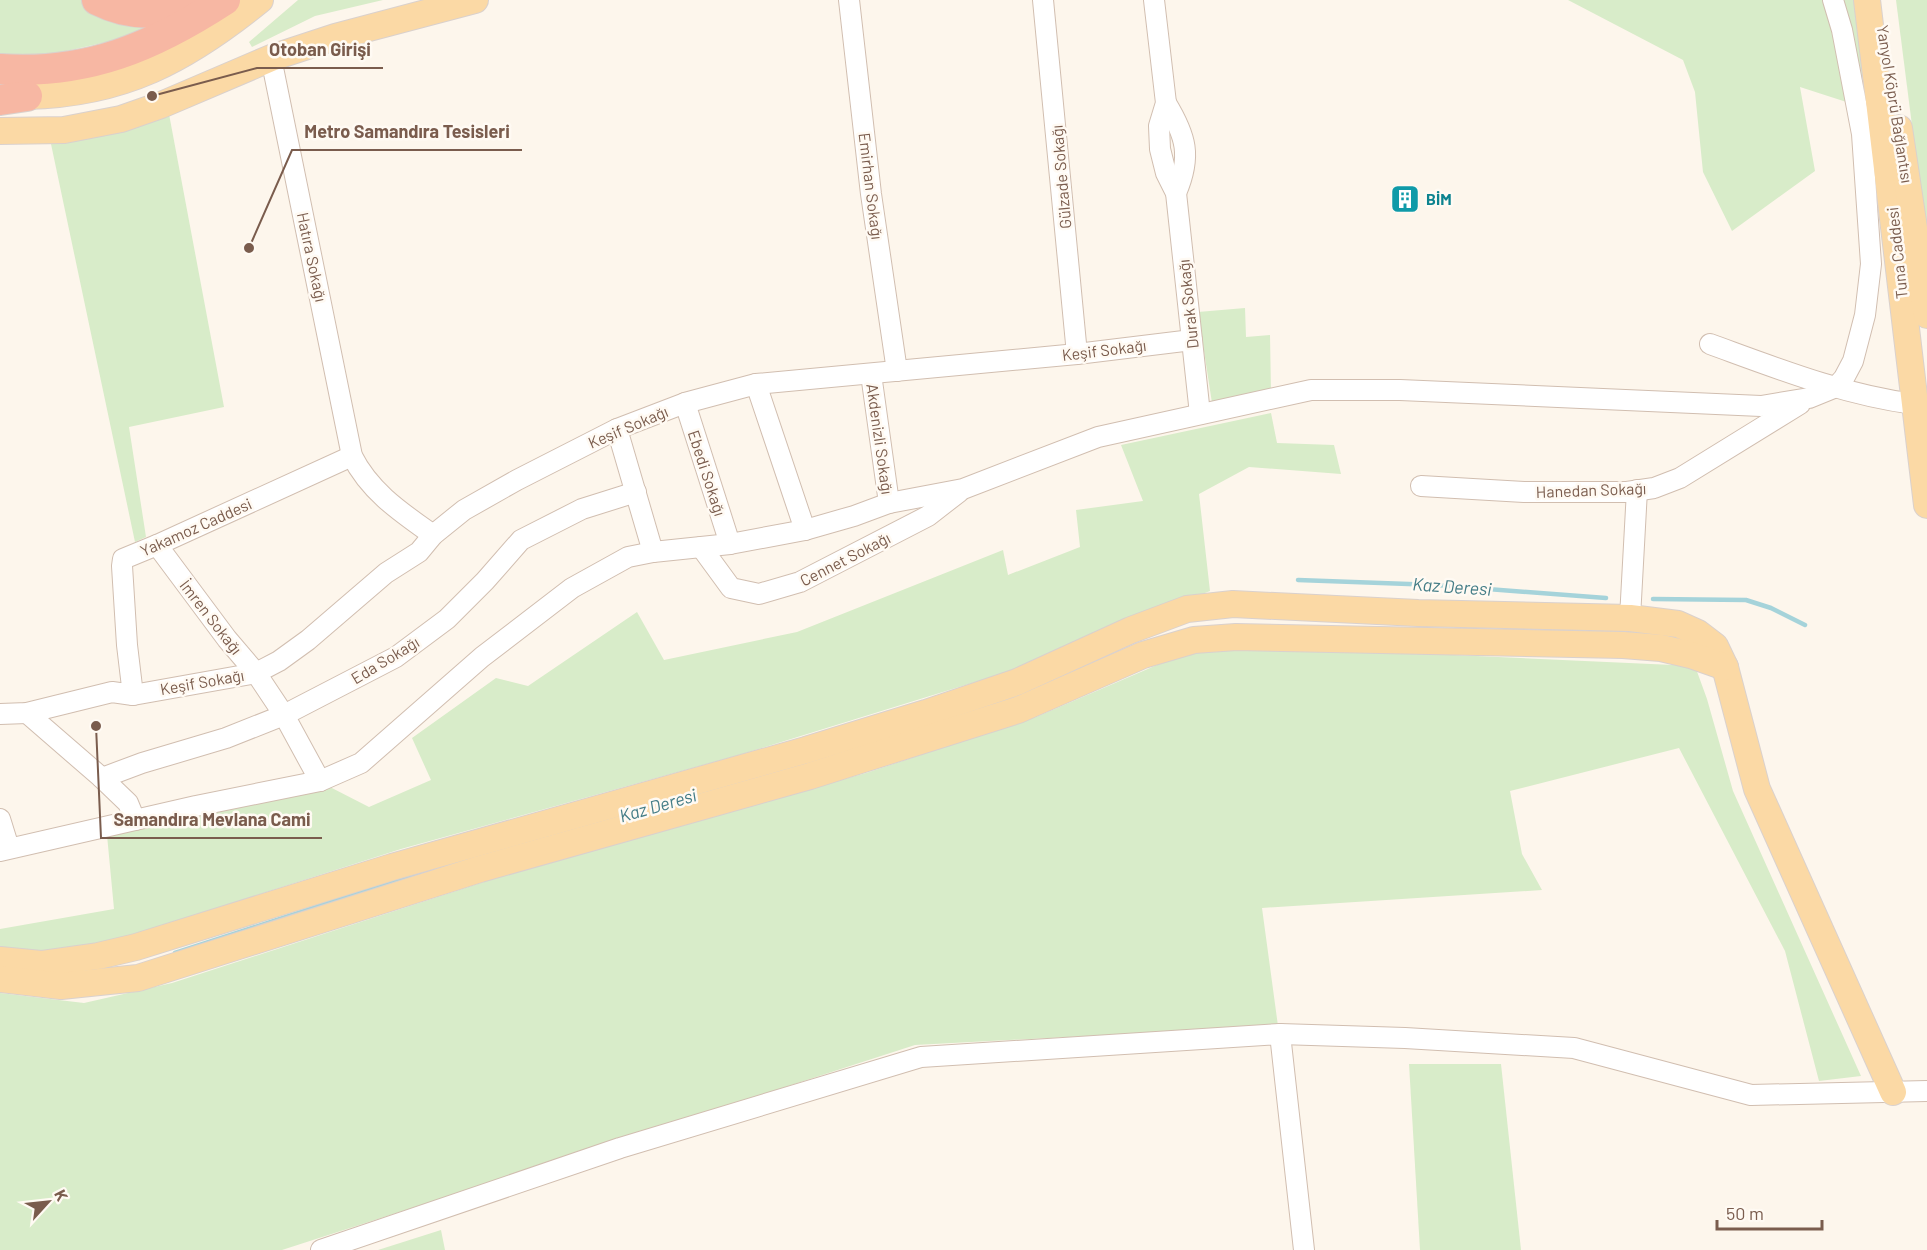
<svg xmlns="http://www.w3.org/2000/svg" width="1927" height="1250" font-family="Barlow,sans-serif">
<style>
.green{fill:#d8ecc9}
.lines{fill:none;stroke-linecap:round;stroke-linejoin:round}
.stream{stroke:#a5d3da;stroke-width:4.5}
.minor-casing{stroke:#d1beb0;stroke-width:22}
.major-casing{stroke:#dad1cd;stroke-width:28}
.highway-casing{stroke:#dad1cd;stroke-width:32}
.minor{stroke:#fff;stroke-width:20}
.major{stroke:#fbd9a5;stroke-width:26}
.highway{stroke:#f7b7a3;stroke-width:30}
.labels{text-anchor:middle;stroke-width:5;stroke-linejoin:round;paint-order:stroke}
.street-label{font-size:16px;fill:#7a5c4d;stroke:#fffaf3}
.culture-label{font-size:16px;font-weight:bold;fill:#0d838f;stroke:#fffaf3;text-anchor:start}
.water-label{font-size:18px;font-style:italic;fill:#437c86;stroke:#fffaf3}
.leader{fill:none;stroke:#7a5c4d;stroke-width:2}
.callout-dot{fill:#7a5c4d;stroke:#fffaf3;stroke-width:2}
.callout-label{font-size:18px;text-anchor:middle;font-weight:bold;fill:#7a5c4d;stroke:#fffaf3;stroke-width:5;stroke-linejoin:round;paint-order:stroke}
</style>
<rect width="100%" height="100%" fill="#fdf6ec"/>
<!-- green -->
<g class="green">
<path d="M0,0H82L96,9L156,22L120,39L53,54L0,55Z"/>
<path d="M298,0H383L315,16L252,47L249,42Z"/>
<path d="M1568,0H1856L1865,108L1800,87L1815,171L1732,231L1703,172L1695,92L1683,60Z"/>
<path d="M1896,0H1927V243Z"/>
<path d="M169,114L224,407L129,427L146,537L135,542L51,144Z"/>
<path d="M1245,308L1246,337L1270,335L1271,393L1212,403L1198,312Z"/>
<path d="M1271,413L1277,443L1334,445L1341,474L1249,467L1199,494L1210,591L1001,674L739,755L401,849L64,957L0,951V929L114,909L107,835L326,785L369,807L431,780L412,738L496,678L528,686L637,612L664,660L797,632L1003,550L1008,575L1080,547L1076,510L1143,501L1121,445Z"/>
<path d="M1275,647L1695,666L1707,699L1733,791L1861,1076L1819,1081L1785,951L1679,748L1510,791L1522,854L1542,890L1262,908L1278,1026L915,1045L282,1250H0V993L84,1003L172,983L490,880L866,773L1036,717L1157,665L1208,649Z"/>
<path d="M1409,1064H1501L1521,1250H1420Z"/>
<path d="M441,1230L445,1250H378Z"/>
</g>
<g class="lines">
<!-- stream -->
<g class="stream">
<path d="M1298,580L1436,585L1606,598"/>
<path d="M1653,599L1746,600L1771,608L1805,625"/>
<path d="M1029,690L1057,679"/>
<path d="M990,706L1016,696"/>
<path d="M175,953L399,880L478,856"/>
</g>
<!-- minor casing -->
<g class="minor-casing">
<g id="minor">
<path d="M849,0L871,194L897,371"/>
<path d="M1043,0L1077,354"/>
<path d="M1154,0L1166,103L1159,126L1160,149L1166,173L1176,193L1200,414"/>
<path d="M271,58L352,456C370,492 402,513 433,535"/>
<path d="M1166,103C1186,136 1192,156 1176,193"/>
<path d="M1710,344C1776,368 1844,395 1914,404"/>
<path d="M871,374L889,503"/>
<path d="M756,384L805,530"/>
<path d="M685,403L730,544"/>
<path d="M617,429L653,552"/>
<path d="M1421,486L1524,492H1627L1654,488L1680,478L1800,404"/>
<path d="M157,545L227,639L256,673L284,715L320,781"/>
<path d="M701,547L731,588L759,594L800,582L928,516L959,492"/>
<path d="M1630,618L1637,490"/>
<path d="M133,695L256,673L279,661L308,640L386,573L419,552L433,535L464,510L517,480L617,429L685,403L756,384L1077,354L1192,340"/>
<path d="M27,713L102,778L128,803L135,820"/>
<path d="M0,714L27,713L112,692L133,695L127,645L122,566L123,559L157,545L352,456"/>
<path d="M102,778L142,763L226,738L284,715L396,657L447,619L485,581L521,540L582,509L636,492"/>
<path d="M0,819L9,848"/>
<path d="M0,851L196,806L320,781L361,763L482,657L572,588L628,557L653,552L730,544L805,530L854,516L889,503L963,489L1098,437L1311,390H1400L1761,406L1809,398L1836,387L1844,378L1853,361L1865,315L1871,264L1862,134L1842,30L1833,0"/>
<path d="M1280,1034L1405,1038L1574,1048L1751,1095L1927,1091"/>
<path d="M321,1250L620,1148L921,1057L1280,1034L1304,1250"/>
</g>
</g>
<!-- major casing -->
<g class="major-casing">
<g id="major">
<path d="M1867,0L1927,505"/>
<path d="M27,96C123,94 186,60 260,0"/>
<path d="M1899,128L1927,315"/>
<path d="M0,131L64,130L121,119L161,105L271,58L335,37L475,0"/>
<path d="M0,960L41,964L98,956L136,947L392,867L806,750L926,713L1017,682L1131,630L1187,609L1233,604L1418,613L1630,618L1678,624L1698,633L1715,646L1725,667L1757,789L1893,1092"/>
<path d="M0,979L61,986L138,978L480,869L810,776L1018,710L1143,655L1194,640L1236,637L1623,645L1661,648L1691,655L1725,667"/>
</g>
</g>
<!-- highway casing -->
<g class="highway-casing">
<g id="highway">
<path d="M97,0C131,17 162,16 197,0"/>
<path d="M0,69C87,75 153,47 225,0"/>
<path d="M0,100L27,96"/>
</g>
</g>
<!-- minor -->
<use href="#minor" class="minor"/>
<!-- major -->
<use href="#major" class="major"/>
<!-- highway -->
<use href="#highway" class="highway"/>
</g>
<!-- icons -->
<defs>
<g id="building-square" transform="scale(1.5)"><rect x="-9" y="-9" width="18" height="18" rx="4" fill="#0f9aa8" stroke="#fffaf3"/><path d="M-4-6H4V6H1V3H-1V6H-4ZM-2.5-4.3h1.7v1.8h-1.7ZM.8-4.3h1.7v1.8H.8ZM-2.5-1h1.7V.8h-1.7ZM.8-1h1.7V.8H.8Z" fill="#fff"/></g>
</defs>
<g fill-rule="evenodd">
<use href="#building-square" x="1405" y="199"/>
</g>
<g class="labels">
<!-- street labels -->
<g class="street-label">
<text transform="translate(1895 104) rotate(81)" y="6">Yanyol Köprü Bağlantısı</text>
<text transform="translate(1061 177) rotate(-95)" y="6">Gülzade Sokağı</text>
<text transform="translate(871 186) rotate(83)" y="6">Emirhan Sokağı</text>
<text transform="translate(1897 253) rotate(-96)" y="6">Tuna Caddesi</text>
<text transform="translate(312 257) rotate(78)" y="6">Hatıra Sokağı</text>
<text transform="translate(1188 304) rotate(-96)" y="6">Durak Sokağı</text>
<text transform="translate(1104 350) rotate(-7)" y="6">Keşif Sokağı</text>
<text transform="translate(628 427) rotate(-23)" y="6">Keşif Sokağı</text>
<text transform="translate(880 439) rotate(82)" y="6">Akdenizli Sokağı</text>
<text transform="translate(707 473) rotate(72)" y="6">Ebedi Sokağı</text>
<text transform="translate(1591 490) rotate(-2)" y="6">Hanedan Sokağı</text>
<text transform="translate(196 527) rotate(-24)" y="6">Yakamoz Caddesi</text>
<text transform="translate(845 559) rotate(-27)" y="6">Cennet Sokağı</text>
<text transform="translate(211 617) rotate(52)" y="6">İmren Sokağı</text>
<text transform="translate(385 660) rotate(-31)" y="6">Eda Sokağı</text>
<text transform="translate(202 682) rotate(-10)" y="6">Keşif Sokağı</text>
</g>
<!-- culture labels -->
<g class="culture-label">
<text x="1426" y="205">BİM</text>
</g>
<!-- water labels -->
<g class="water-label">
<text transform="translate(1452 587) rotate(4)" y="6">Kaz Deresi</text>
<text transform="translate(658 806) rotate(-16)" y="6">Kaz Deresi</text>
</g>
</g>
<!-- callouts -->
<path class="leader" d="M152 96L257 68H383M249 248L292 150H522M96 726L101 838H322"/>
<g class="callout-dot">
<circle cx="152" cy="96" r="6"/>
<circle cx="249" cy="248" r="6"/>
<circle cx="96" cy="726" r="6"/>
</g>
<g class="callout-label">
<text x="320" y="56">Otoban Girişi</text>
<text x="407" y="138">Metro Samandıra Tesisleri</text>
<text x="212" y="826">Samandıra Mevlana Cami</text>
</g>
<!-- north arrow -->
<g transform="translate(48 1202) rotate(63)" stroke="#fffaf3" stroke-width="4.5" paint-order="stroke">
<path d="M0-4.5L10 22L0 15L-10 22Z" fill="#7a5c4d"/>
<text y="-9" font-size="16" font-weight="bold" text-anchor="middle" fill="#7a5c4d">K</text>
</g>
<!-- scale -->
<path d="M1717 1220v9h105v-9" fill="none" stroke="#7a5c4d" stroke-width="3"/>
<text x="1726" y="1220" font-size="18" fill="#7a5c4d" stroke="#fffaf3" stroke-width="4.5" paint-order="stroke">50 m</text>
</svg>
